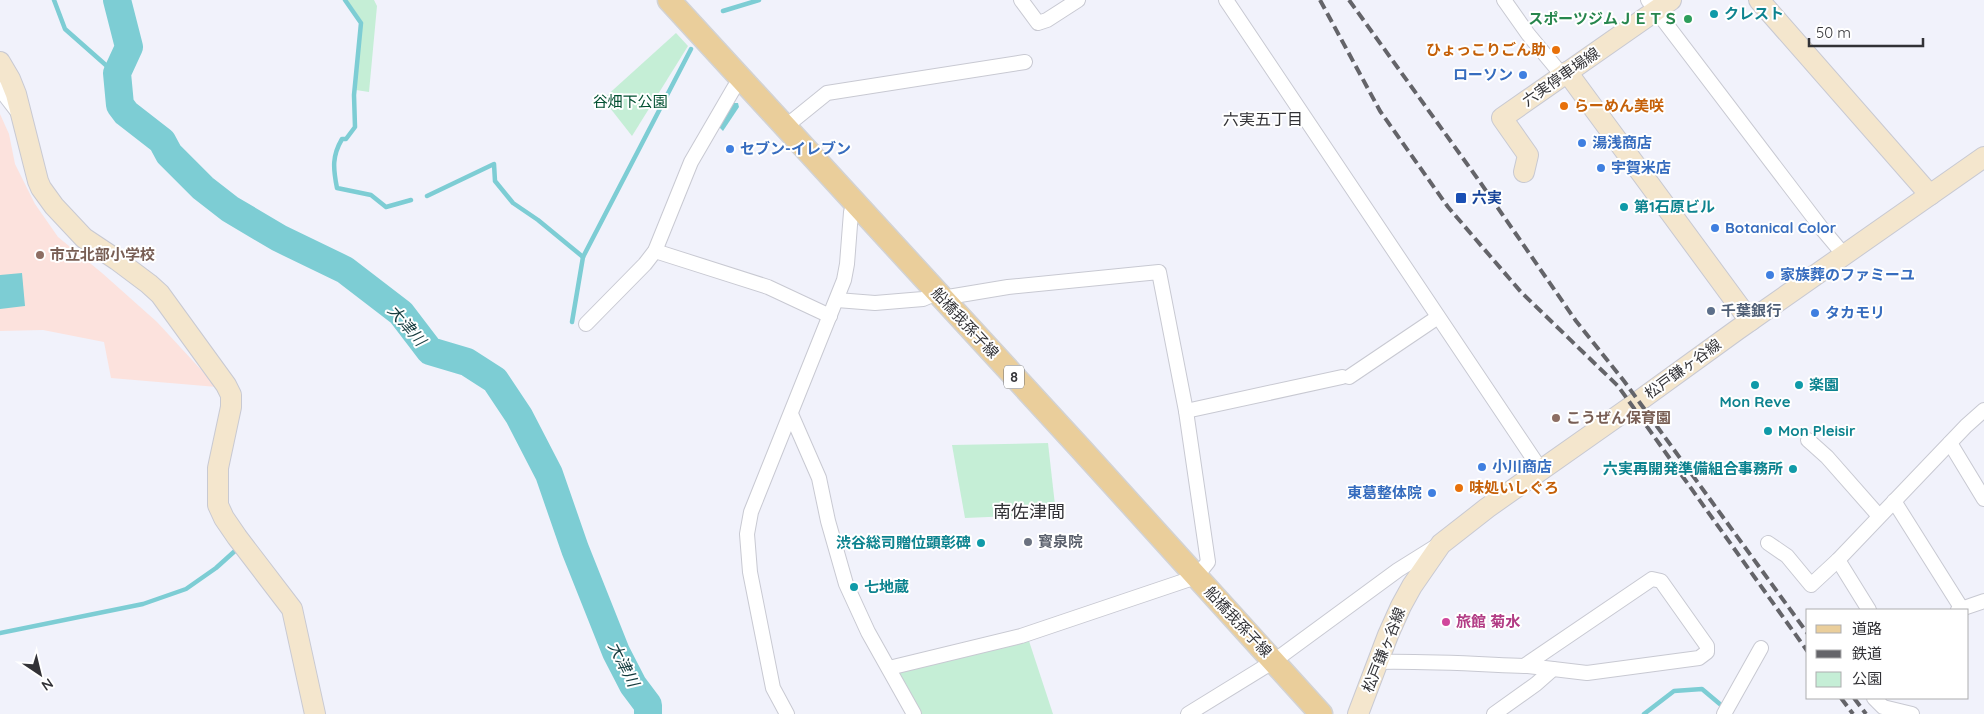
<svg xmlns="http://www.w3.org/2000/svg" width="1984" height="714" font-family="Quicksand,'Noto Sans JP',sans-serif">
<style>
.education{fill:#fce2dd}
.green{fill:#c5eed6}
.water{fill:#7dcdd4}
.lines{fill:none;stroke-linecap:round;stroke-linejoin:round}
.stream{stroke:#7dcdd4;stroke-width:4.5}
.river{stroke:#7dcdd4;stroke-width:28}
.street-casing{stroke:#c8c9d2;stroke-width:16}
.secondary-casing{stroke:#c8c9d2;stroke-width:22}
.primary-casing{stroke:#d2d2d3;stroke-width:25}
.street{stroke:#fff;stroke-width:14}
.secondary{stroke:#f4e6cd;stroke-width:20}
.primary{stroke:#eace9b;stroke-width:22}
.rail{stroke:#646469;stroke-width:4;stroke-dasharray:10 5;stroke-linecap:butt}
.culture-dot{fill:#0f9aa8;stroke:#fff;stroke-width:2}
.leisure-dot{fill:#2e9e5b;stroke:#fff;stroke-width:2}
.food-dot{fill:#e8710a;stroke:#fff;stroke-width:2}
.shop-dot{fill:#3f7fe0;stroke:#fff;stroke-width:2}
.transit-dot{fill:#1a4fb4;stroke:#fff;stroke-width:2}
.education-dot{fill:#8d6e63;stroke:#fff;stroke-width:2}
.service-dot{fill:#5c6f8a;stroke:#fff;stroke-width:2}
.worship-dot{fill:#6b7280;stroke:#fff;stroke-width:2}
.hotel-dot{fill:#d1479c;stroke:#fff;stroke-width:2}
.labels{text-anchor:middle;stroke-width:4;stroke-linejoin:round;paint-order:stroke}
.shield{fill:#fff;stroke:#707072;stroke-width:1}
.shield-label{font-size:14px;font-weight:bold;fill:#323236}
.culture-label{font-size:15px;font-weight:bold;fill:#0d838f;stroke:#fff;text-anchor:start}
.leisure-label{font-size:15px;font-weight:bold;fill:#27864d;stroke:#fff;text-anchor:end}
.food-label{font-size:15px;font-weight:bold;fill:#c56008;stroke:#fff;text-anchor:start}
.shop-label{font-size:15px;font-weight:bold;fill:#366cbe;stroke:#fff;text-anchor:start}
.street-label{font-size:15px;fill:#323236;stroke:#fff}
.park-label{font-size:15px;fill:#025031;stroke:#fff}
.transit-label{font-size:15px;font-weight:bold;fill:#164399;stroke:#fff;text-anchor:start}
.education-label{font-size:15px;font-weight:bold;fill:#785e54;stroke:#fff;text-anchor:start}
.service-label{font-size:15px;font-weight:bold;fill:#4e5e75;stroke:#fff;text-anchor:start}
.worship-label{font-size:15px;font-weight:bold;fill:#5b616d;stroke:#fff;text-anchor:start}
.hotel-label{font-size:15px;font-weight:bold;fill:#b23c85;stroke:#fff;text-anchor:start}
.neighbourhood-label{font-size:16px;fill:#323236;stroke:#fff}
.water-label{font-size:16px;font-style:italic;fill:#143b3e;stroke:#fff}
.quarter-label{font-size:18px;fill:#323236;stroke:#fff}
</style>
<rect width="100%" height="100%" fill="#f1f2fb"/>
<!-- education -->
<path class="education" d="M0,114L9,134L15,164L35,204L58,237L102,273L157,322L217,387L111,378L104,342L43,330L0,331Z"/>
<!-- green -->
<g class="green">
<path d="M347,0H374L377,6L369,92L356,90L362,21Z"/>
<path d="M676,33L688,46L632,136L603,99Z"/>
<path d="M1048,443L1056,514L965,518L952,445Z"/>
<path d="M1029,641L1053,714H919L896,676L899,671Z"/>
</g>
<!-- water -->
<g class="water">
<path d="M733,103H738L739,107L723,131L719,127Z"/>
<path d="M22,273L25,306L0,309V275Z"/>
</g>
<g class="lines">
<!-- stream -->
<g class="stream">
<path d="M54,0L65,29L108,67L117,73"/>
<path d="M345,0L361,23L354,95L355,127L346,139H342C332,156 333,168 337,188L371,195L386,207L411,200"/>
<path d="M723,11L759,0"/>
<path d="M427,196L494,164L495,181L513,203L538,220L583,257"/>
<path d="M572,322L583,257L691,49"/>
<path d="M0,633L143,604L186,589L216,568L236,550"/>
<path d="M1644,714L1674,691L1702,689L1721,705"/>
</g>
<!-- river -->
<path class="river" d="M117,0L129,47L117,73L120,105L126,113L162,141L169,154L203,188L230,209L279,238L345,270L401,313L430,351L467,362L495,380L519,416L549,474L575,549L616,652L633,685L648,705V714"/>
<!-- street casing -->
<g class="street-casing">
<g id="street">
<path d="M1021,0L1038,23L1047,20L1078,0"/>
<path d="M1226,0L1541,470"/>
<path d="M1504,0L1528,34L1562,75"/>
<path d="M1648,0L1823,230L1844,255"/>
<path d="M0,89L17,111"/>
<path d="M785,127L827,93L1025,62"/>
<path d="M655,251L768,287L830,316"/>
<path d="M837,300L875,303L923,299L937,293"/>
<path d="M586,324L645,264L655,251L691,162L734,88L741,79"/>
<path d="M1349,377L1438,317"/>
<path d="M1186,411L1342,377"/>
<path d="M791,414L819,478L828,521L846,584L868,632L914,714"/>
<path d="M1808,440L1827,457L1879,516"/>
<path d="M1950,443L1984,499"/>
<path d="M1894,501L1962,609"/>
<path d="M1768,543L1787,556L1811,585L1838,560L1966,426L1984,410"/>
<path d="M1838,560L1869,610"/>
<path d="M1958,610L1984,601"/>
<path d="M1378,662C1427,661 1475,664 1524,666H1528L1587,673L1699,658L1707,652V646L1661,581L1652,579L1524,666"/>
<path d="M889,668L1021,636L1196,577L1208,562L1186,411L1159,272L1008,287L942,298"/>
<path d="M1874,698L1883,707L1912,714"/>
<path d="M787,714L773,688L750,572L747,534L751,512L844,280L847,264L851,212L857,206"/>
<path d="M1188,714L1274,661L1398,570L1438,545"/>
<path d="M1494,714L1536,684L1553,669"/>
<path d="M1724,714L1761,648"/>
</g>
</g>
<!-- secondary casing -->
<g class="secondary-casing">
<g id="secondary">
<path d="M1759,0L1930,195"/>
<path d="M0,62L10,79L16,94L38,181L41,188L54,206L84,238L117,260L149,284L160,294L226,385L231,395V407L218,468V505L224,518L237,537L292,609L315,714"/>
<path d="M1567,72L1750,321"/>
<path d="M1524,172L1528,155L1502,118L1671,0"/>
<path d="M1358,714L1388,635L1401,606L1412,586L1441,544L1487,508L1632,406L1737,330L1984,157"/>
</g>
</g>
<!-- primary casing -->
<g class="primary-casing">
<path id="primary" d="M669,0L1081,449L1321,714"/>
</g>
<!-- street -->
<use href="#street" class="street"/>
<!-- secondary -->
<use href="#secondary" class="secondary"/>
<!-- primary -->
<use href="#primary" class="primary"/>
<!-- rail -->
<g class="rail">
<path d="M1320,0L1380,111L1448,207L1521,292L1618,386L1808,652"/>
<path d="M1349,0L1480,182L1576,321L1624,381L1808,634"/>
<path d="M1841,698L1853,714"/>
<path d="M1854,698L1866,714"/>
</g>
</g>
<!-- markers -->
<g class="culture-dot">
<circle cx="1714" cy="14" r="5"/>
<circle cx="1624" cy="207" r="5"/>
<circle cx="1755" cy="385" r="5"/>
<circle cx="1799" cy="385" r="5"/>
<circle cx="1768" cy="431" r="5"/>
<circle cx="1793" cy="469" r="5"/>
<circle cx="981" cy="543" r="5"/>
<circle cx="854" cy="587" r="5"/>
</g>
<circle class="leisure-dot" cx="1688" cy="19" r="5"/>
<g class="food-dot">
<circle cx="1556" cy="50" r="5"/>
<circle cx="1564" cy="106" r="5"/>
<circle cx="1459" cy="488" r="5"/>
</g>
<g class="shop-dot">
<circle cx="1523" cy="75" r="5"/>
<circle cx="1582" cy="143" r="5"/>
<circle cx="730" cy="149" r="5"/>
<circle cx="1601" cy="168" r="5"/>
<circle cx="1715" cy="228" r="5"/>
<circle cx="1770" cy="275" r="5"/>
<circle cx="1815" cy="313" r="5"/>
<circle cx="1482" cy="467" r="5"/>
<circle cx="1432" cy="493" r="5"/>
</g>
<rect class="transit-dot" x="1455" y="192" width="12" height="12" rx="2.5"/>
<g class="education-dot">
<circle cx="40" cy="255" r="5"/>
<circle cx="1556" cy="418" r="5"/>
</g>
<circle class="service-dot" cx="1711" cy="311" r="5"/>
<circle class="worship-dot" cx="1028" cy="542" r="5"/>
<circle class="hotel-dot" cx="1446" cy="622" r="5"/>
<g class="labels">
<!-- shield labels -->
<rect class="shield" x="1004" y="365.5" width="20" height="23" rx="4"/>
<g class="shield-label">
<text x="1014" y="382">8</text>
</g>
<!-- culture labels -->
<g class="culture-label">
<text x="1724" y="19">クレスト</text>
<text x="1634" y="212">第1石原ビル</text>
<text x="1809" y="390">楽園</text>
<text x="1755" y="407" text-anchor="middle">Mon Reve</text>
<text x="1778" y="436">Mon Pleisir</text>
<text x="1783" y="474" text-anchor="end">六実再開発準備組合事務所</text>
<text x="971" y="548" text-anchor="end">渋谷総司贈位顕彰碑</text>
<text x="864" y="592">七地蔵</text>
</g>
<!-- leisure labels -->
<g class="leisure-label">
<text x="1678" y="24">スポーツジムＪＥＴＳ</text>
</g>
<!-- food labels -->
<g class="food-label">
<text x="1546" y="55" text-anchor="end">ひょっこりごん助</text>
<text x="1574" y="111">らーめん美咲</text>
<text x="1469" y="493">味処いしぐろ</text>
</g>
<!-- shop labels -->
<g class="shop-label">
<text x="1513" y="80" text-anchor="end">ローソン</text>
<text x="1592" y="148">湯浅商店</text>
<text x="740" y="154">セブン-イレブン</text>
<text x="1611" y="173">宇賀米店</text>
<text x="1725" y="233">Botanical Color</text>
<text x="1780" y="280">家族葬のファミーユ</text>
<text x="1825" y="318">タカモリ</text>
<text x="1492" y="472">小川商店</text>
<text x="1422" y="498" text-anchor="end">東葛整体院</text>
</g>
<!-- street labels -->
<g class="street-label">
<text transform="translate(1561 77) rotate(-35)" y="5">六実停車場線</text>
<text transform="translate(965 323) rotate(47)" y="5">船橋我孫子線</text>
<text transform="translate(1683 369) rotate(-36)" y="5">松戸鎌ヶ谷線</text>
<text transform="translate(1238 622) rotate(47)" y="5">船橋我孫子線</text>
<text transform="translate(1384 650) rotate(-68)" y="5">松戸鎌ヶ谷線</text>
</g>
<!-- park labels -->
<g class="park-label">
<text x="630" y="107">谷畑下公園</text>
</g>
<!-- transit labels -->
<g class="transit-label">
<text x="1472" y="203">六実</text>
</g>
<!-- education labels -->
<g class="education-label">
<text x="50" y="260">市立北部小学校</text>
<text x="1566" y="423">こうぜん保育園</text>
</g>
<!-- service labels -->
<g class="service-label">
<text x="1721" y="316">千葉銀行</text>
</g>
<!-- worship labels -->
<g class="worship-label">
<text x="1038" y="547">寳泉院</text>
</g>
<!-- hotel labels -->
<g class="hotel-label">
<text x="1456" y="627">旅館 菊水</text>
</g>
<!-- neighbourhood labels -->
<g class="neighbourhood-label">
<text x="1263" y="125">六実五丁目</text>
</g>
<!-- water labels -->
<g class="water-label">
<text transform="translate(407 325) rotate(49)" y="6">大津川</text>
<text transform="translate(624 664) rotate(63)" y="6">大津川</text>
</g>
<!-- quarter labels -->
<g class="quarter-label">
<text x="1029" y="518">南佐津間</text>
</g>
</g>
<!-- legend -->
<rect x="1806" y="609" width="162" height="90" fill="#ffffff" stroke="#adadaf"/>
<rect x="1816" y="625" width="25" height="8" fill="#eace9b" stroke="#adadaf"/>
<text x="1852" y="634" font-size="15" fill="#323236">道路</text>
<rect x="1816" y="650" width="25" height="8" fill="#646469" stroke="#adadaf"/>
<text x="1852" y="659" font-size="15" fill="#323236">鉄道</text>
<rect x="1816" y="672" width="25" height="15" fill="#c5eed6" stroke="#adadaf"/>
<text x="1852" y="684" font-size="15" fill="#323236">公園</text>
<!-- north arrow -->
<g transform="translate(40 674) rotate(145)" stroke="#ffffff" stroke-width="4" paint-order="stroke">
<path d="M0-4L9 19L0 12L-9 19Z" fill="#323236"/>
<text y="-8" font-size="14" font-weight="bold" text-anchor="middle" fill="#323236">N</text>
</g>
<!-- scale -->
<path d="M1809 38v8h114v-8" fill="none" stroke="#323236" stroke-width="2.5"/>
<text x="1816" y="38" font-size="15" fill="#323236" stroke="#ffffff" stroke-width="4" paint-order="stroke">50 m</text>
</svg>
